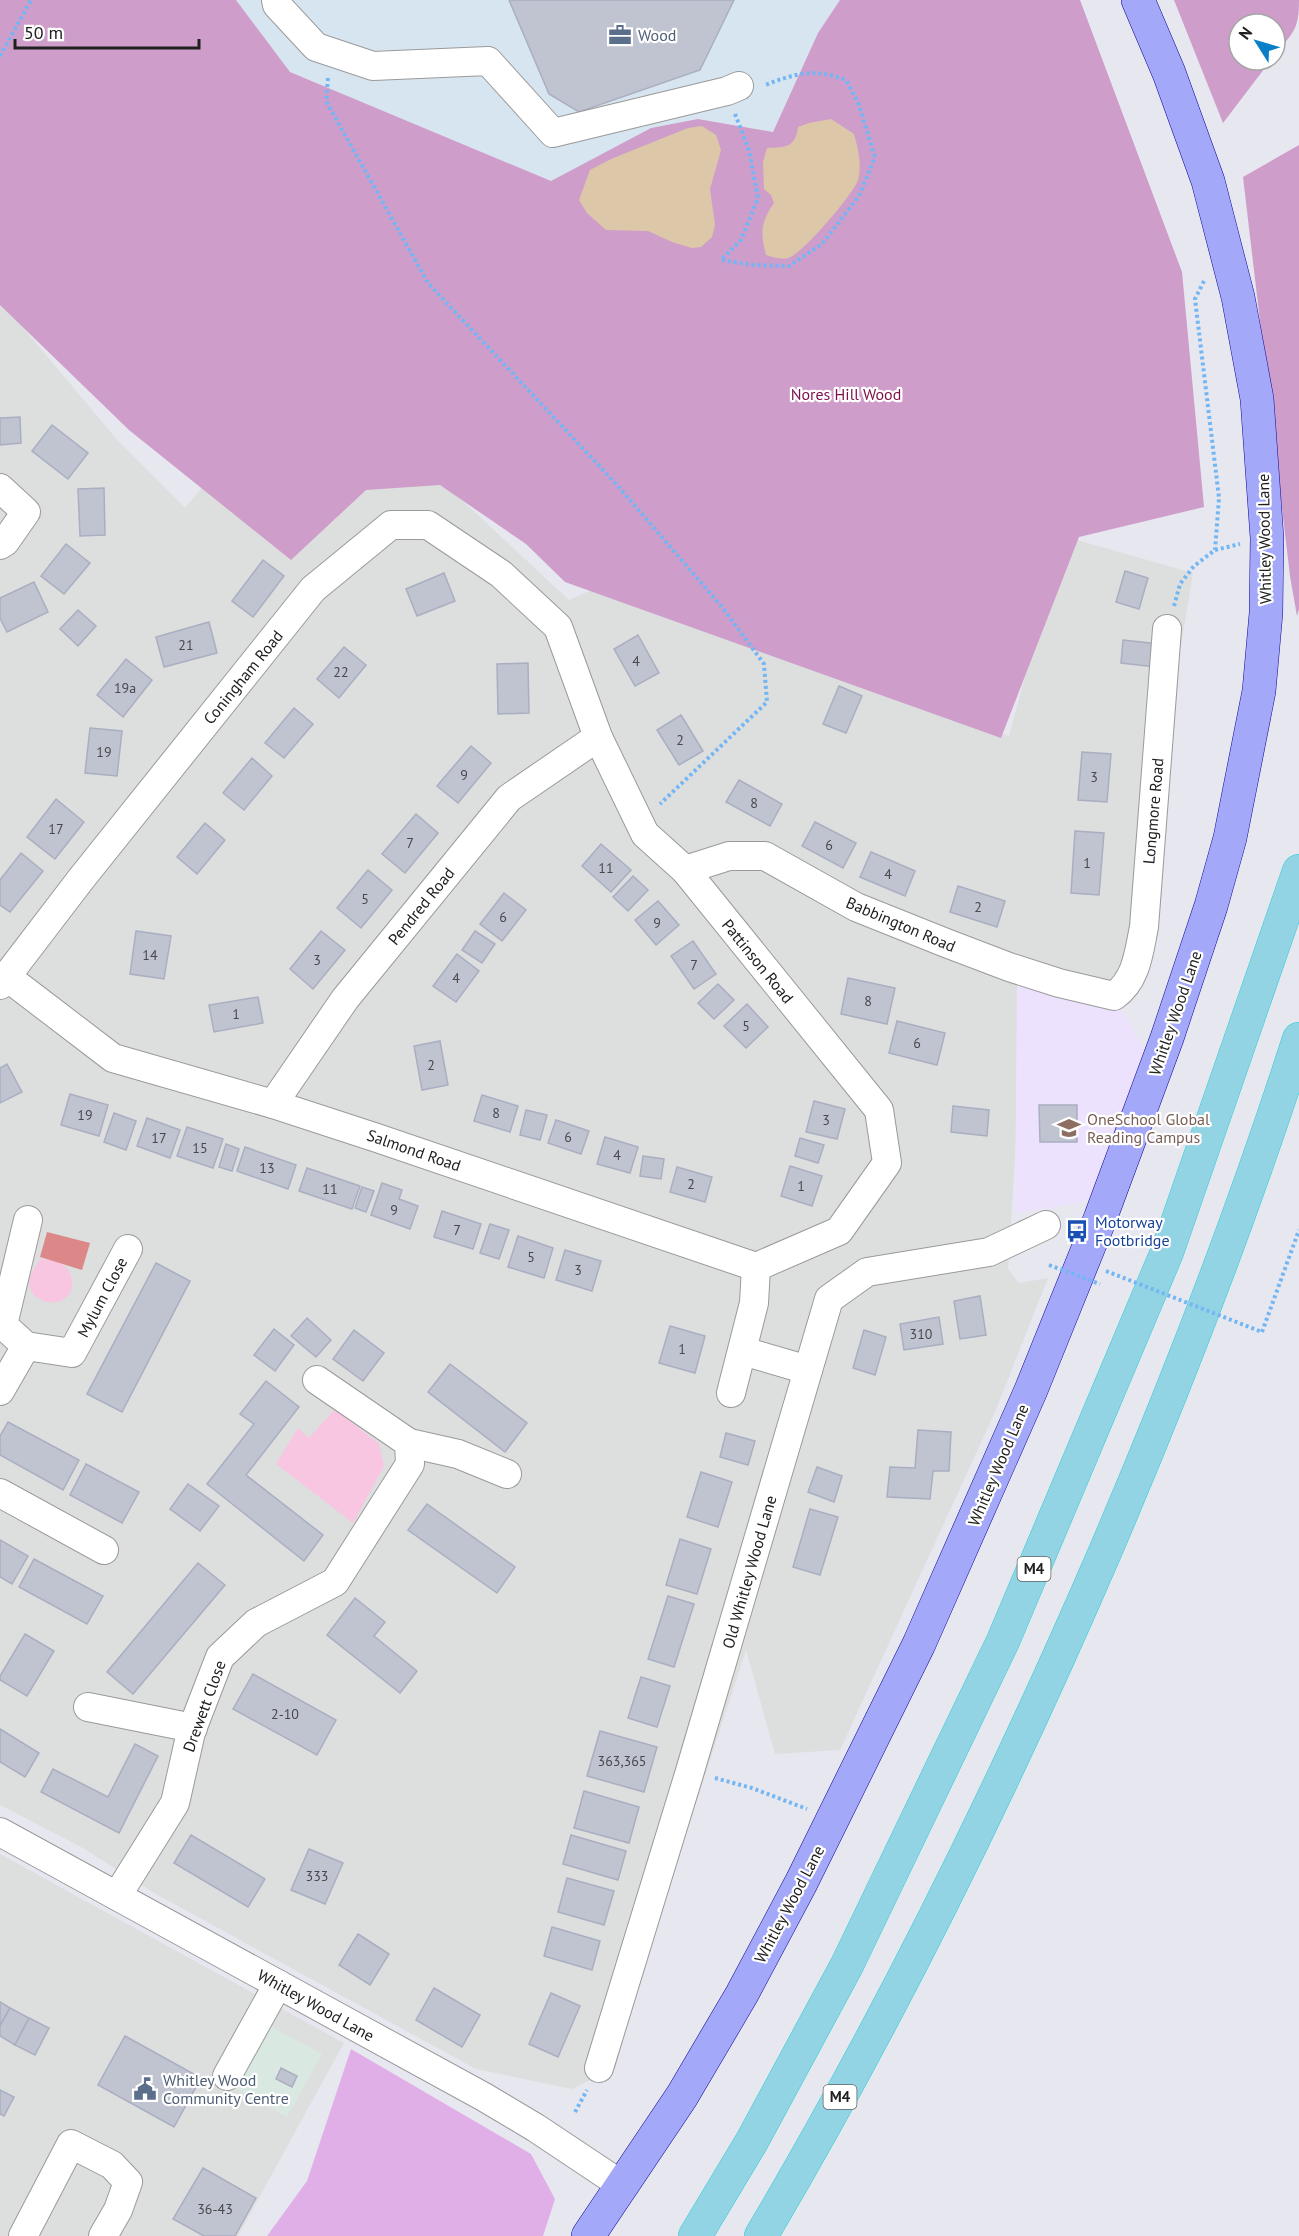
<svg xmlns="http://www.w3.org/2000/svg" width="1299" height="2236" font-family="'PT Sans',sans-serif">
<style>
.residential{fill:#dddede}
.commercial{fill:#d7e5f0}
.industrial{fill:#d9e9e2}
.education{fill:#ede2fe}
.grass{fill:#e1afe8}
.forest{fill:#ce9dca}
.park{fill:#f8c6e1}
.pitch{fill:#dc8889}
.water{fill:#dcc8a9}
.building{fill:#c0c3d0;stroke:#aaaec1;stroke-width:1.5}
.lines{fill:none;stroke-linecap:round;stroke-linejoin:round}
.minor-casing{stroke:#9a9a9a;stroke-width:30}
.major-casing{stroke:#0d0696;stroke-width:34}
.highway-casing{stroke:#2dced4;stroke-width:34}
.path{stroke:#73b6f4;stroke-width:4;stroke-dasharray:3 3;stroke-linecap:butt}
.minor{stroke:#fff;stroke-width:28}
.major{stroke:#a4a8f8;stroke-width:33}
.highway{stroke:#92d4e4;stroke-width:33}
.path-bridge{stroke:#73b6f4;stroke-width:4;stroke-dasharray:3 3;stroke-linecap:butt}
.labels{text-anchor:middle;stroke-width:4.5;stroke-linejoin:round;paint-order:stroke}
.number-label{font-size:14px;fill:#48494c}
.shield{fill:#fff;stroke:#636363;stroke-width:1.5}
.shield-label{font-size:15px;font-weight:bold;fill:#202020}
.service-label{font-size:16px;fill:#4e5e75;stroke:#fff;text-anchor:start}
.park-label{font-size:16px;fill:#7c104a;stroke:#fff}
.street-label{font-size:16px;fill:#202020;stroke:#fff}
.education-label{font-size:16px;fill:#785e54;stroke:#fff;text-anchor:start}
.transit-label{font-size:16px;fill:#164399;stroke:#fff;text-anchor:start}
</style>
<rect width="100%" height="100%" fill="#e7e7f0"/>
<!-- residential -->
<g class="residential">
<path d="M0,300L119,442L185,508L207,482L376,473L436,476L569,600L698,543L751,642L1009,736L1063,536L1193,573L1128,965L1111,1023L1025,997L1008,1269L1019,1283L1048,1278L995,1412L840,1750L775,1754L746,1650L638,1981L616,2067L572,2089L476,2069L154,1893L83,1848L0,1805Z"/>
<path d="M0,1854L344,2043L238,2236H0Z"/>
</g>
<!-- commercial -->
<path class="commercial" d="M236,0H840L818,33L773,132L698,119L651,128L551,181L290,72Z"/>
<!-- industrial -->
<path class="industrial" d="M262,2022L322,2054L287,2117L228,2084Z"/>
<!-- education -->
<path class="education" d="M1017,981L1120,1009L1149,1057L1097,1199L1015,1214Z"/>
<!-- grass -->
<path class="grass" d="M351,2049L531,2154L555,2199L543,2236H267L307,2181Z"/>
<!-- forest -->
<g class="forest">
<path d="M0,0H236L290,72L551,181L651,128L698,119L773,132L818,33L840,0H1080L1182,272L1204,507L1079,537L1001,738L565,582L526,544L440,485L366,490L291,560L129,430L0,305Z"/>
<path d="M1174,0H1299C1299,31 1293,32 1275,55V24H1239V60H1271L1223,123Z"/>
<path d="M1299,145V609L1297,616L1290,576L1243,177Z"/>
</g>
<!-- park -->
<g class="park">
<path d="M41,1259C53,1260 68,1263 71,1276C82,1320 0,1305 41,1259Z"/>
<path d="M335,1409L379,1444L384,1466L353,1523L276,1464L298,1428L309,1438Z"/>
</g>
<!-- pitch -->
<path class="pitch" d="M47,1232L90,1243L82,1270L40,1257Z"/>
<!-- water -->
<g class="water">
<path d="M831,119L854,134C858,148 862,165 858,180C854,193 802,255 788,258C781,260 773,257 766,255C760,232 761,222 774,203L771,195L764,189L763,162L767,148C786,147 795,148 798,127L809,123Z"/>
<path d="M702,126L716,135L721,150L710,189L715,225L712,237L701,247L692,248L672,242L648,231L606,230L587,213L579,200L590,170L611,159L688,128Z"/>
</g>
<!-- building -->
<g class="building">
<path d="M509,0H734L700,70L579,112L549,94Z"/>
<path d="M20,417L21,443L0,445V418Z"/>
<path d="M52,425L88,453L68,479L32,451Z"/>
<path d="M104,488L105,535L80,536L78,489Z"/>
<path d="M66,544L90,563L64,594L41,576Z"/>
<path d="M263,560L284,576L253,617L232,601Z"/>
<path d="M1125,571L1148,578L1139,609L1116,602Z"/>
<path d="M444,573L455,601L417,616L406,589Z"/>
<path d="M34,582L48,612L7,632L0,618V598Z"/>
<path d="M78,610L96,626L78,646L60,629Z"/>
<path d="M209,622L217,653L164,667L156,637Z"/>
<path d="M638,635L659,673L635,686L614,649Z"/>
<path d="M1123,640L1159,644L1156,667L1121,663Z"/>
<path d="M344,647L366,665L339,698L317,679Z"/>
<path d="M126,659L152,680L123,717L97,695Z"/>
<path d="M528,663L529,713L498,714L497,664Z"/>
<path d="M839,686L862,696L846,733L823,724Z"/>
<path d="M294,708L313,724L284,758L265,743Z"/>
<path d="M681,715L703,751L679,765L657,730Z"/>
<path d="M90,728L122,731L117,776L85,773Z"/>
<path d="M471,746L491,763L458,803L437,786Z"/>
<path d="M1082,752L1111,754L1107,802L1078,800Z"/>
<path d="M252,758L272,776L244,810L223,793Z"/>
<path d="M739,780L782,804L770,826L726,802Z"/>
<path d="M56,799L84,822L55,859L27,837Z"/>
<path d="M416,814L438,833L405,873L382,854Z"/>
<path d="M815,822L856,843L843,868L802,846Z"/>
<path d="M205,823L225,840L197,874L177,857Z"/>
<path d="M1075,831L1104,833L1099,895L1071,893Z"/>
<path d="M601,844L631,870L611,892L582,866Z"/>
<path d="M871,852L915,871L905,896L860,877Z"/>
<path d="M21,853L43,871L10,912L0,905V880Z"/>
<path d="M368,870L392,890L361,928L337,908Z"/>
<path d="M633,876L648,890L628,911L613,897Z"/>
<path d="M958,886L1005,901L997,927L950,912Z"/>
<path d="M504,893L526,910L502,941L480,924Z"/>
<path d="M658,901L679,925L656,945L635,920Z"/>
<path d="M136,931L171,936L164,979L130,974Z"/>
<path d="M321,931L345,950L313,989L290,969Z"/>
<path d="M475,931L495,944L482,963L462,950Z"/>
<path d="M693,941L716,974L694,989L671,956Z"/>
<path d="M457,954L479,971L456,1002L433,986Z"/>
<path d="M848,978L895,988L887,1024L841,1014Z"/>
<path d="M718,984L734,1000L714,1019L698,1003Z"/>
<path d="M258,997L263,1023L214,1032L209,1005Z"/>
<path d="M747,1004L768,1027L746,1048L724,1026Z"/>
<path d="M897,1021L945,1033L937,1065L889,1053Z"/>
<path d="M440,1041L448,1085L422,1090L414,1046Z"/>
<path d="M7,1064L22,1092L0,1103V1068Z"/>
<path d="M70,1094L108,1105L99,1136L61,1125Z"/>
<path d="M482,1095L518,1106L510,1132L474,1121Z"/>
<path d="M814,1101L845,1109L837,1139L806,1132Z"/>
<path d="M1039,1105H1077V1142H1040Z"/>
<path d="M953,1106L989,1110L987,1136L951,1132Z"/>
<path d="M526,1110L547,1115L540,1140L520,1135Z"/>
<path d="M114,1113L136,1121L126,1150L104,1142Z"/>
<path d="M147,1118L180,1130L170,1158L137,1146Z"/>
<path d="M556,1120L589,1131L581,1154L548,1143Z"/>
<path d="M187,1127L223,1139L213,1168L177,1156Z"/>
<path d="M605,1137L638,1147L630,1173L597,1164Z"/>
<path d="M800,1138L824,1145L818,1163L795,1156Z"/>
<path d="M226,1144L239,1149L232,1171L219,1167Z"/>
<path d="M245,1147L296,1165L288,1189L237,1171Z"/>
<path d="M643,1156L664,1159L661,1179L640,1176Z"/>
<path d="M790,1166L822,1176L812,1206L781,1196Z"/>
<path d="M677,1167L712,1177L705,1202L670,1192Z"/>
<path d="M307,1168L360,1186L352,1209L299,1191Z"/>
<path d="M382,1183L402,1190L399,1199L418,1206L410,1229L371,1215Z"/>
<path d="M362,1187L374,1191L366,1212L355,1208Z"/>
<path d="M442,1211L481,1224L473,1249L434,1237Z"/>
<path d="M490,1224L509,1230L499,1259L480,1253Z"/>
<path d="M518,1236L553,1248L544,1278L508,1267Z"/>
<path d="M565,1250L601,1261L592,1291L556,1280Z"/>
<path d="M156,1263L190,1281L122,1412L87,1394Z"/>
<path d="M980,1296L986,1335L960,1339L954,1301Z"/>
<path d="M939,1317L943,1344L904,1350L900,1324Z"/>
<path d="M307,1318L331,1340L316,1357L291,1336Z"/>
<path d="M670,1326L705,1336L695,1373L659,1363Z"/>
<path d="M274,1329L294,1345L275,1371L254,1355Z"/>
<path d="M354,1330L384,1353L363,1381L333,1359Z"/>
<path d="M864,1330L886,1337L875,1375L853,1368Z"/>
<path d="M450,1364L527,1423L505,1452L428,1392Z"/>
<path d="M266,1381L299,1407L246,1475L323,1535L304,1561L207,1484L254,1424L240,1414Z"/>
<path d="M8,1422L79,1460L63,1490L0,1455V1436Z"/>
<path d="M918,1430L951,1432L949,1471H933L930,1499L887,1497L890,1467L915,1468Z"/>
<path d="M726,1433L755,1441L748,1465L720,1457Z"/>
<path d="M86,1464L139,1492L122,1523L70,1495Z"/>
<path d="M817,1467L842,1476L834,1502L808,1492Z"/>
<path d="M701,1472L732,1482L718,1527L687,1517Z"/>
<path d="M188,1484L219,1506L200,1531L170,1509Z"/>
<path d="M427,1504L515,1567L497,1593L408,1530Z"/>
<path d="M810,1509L838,1517L820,1575L793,1567Z"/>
<path d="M680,1539L711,1549L697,1594L666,1585Z"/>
<path d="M0,1540L28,1556L12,1584L0,1577Z"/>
<path d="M34,1559L103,1596L87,1624L19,1587Z"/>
<path d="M198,1563L225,1585L133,1694L107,1672Z"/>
<path d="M668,1596L694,1604L674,1667L648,1659Z"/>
<path d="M355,1598L385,1622L374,1636L417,1671L400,1693L327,1635Z"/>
<path d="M25,1634L54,1651L27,1696L0,1680V1676Z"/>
<path d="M253,1674L336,1720L317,1755L233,1709Z"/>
<path d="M641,1677L670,1686L657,1727L628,1718Z"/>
<path d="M0,1729L39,1753L25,1777L0,1762Z"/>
<path d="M600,1731L657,1747L644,1792L587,1776Z"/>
<path d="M135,1744L158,1756L119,1833L41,1792L53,1769L108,1797Z"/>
<path d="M584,1791L639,1807L629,1843L574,1828Z"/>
<path d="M191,1835L265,1879L248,1907L174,1863Z"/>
<path d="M571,1835L626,1851L618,1880L563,1864Z"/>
<path d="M309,1849L343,1863L325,1904L291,1890Z"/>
<path d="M567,1878L614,1891L604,1925L558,1912Z"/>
<path d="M552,1927L600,1941L592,1970L544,1956Z"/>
<path d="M358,1934L389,1954L370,1985L339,1965Z"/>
<path d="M434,1988L480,2015L462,2047L416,2020Z"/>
<path d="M551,1993L580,2006L558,2057L529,2044Z"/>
<path d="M0,2002L10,2008L0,2026Z"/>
<path d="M10,2008L29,2018L15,2045L0,2036V2026Z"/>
<path d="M29,2018L49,2028L35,2055L15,2045Z"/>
<path d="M125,2036L201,2078L174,2127L98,2085Z"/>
<path d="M281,2068L297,2076L292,2087L276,2079Z"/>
<path d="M0,2090L14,2097L4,2116L0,2114Z"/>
<path d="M203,2168L256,2198L235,2236H204L173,2219Z"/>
</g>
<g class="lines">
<!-- minor casing -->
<g class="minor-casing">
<g id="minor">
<path d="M276,0L277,5L316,47L373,66L488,61L553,133L727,91L739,86"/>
<path d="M0,488L26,512L5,542L0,545"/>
<path d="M685,870L729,856H765L856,907L946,943L1009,967L1059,983L1114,996C1137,980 1139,951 1144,927L1167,629"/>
<path d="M7,977L113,1058L273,1104L377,1138L756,1267"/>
<path d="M0,985L81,879L313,589L391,525H428L501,574L558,627L598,737L645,834L685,870L879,1110L887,1163L839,1231L756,1267"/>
<path d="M273,1104L345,999L509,798L598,737"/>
<path d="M26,1346L3,1325L28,1220"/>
<path d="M743,1351L808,1370"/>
<path d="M0,1391L26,1346L72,1353L128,1249"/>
<path d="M731,1393L754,1303L756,1267"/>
<path d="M409,1443L458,1454L507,1474"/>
<path d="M0,1493L104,1550"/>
<path d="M88,1707L193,1728"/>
<path d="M0,1832L484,2097L536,2128L623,2186"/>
<path d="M117,1896L175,1803L191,1732L220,1657L256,1623L335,1582L410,1464L409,1443L317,1380"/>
<path d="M599,2068L690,1771L829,1299L867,1272L989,1252L1046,1225"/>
<path d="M227,2076L278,1984"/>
<path d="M23,2236L71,2144L112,2165L128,2182L118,2210L103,2236"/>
</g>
</g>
<!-- major casing -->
<g class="major-casing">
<path id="major" d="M588,2236L682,2096L742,1994L801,1883L919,1644L1031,1390L1100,1219L1167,1038L1211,906L1230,838L1259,691L1266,613L1267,538L1257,399L1238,297L1208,181L1169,73L1138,0"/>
</g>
<!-- highway casing -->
<g class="highway-casing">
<g id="highway">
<path d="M695,2236L752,2141L847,1965L1003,1641L1167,1252L1299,871"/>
<path d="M761,2236C891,2016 1004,1786 1105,1552C1177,1384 1243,1213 1299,1039"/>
</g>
</g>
<!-- path -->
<g class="path">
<path d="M0,56L31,0"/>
<path d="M328,78L326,101L428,283L617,485L722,607L764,664L767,702L660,804"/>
<path d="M735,114L749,150L758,198L741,240L721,260L753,265L789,266L822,244L859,196L875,157L858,102L846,80C813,68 797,73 765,85"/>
<path d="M1204,281L1195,299L1219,498L1215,550"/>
<path d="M1174,606L1180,584L1194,566L1215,550L1240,544"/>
<path d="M1262,1332L1299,1230"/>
<path d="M715,1778L752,1788L807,1809"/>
<path d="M575,2112L587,2090"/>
</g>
<!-- minor -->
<use href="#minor" class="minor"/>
<!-- major -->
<use href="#major" class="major"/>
<!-- highway -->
<use href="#highway" class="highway"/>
<!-- path-bridge -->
<g class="path-bridge">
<path d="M1049,1265L1100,1284"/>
<path d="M1106,1271L1262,1332"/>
</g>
</g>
<!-- icons -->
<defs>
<g id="office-bare" transform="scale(1.8)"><path d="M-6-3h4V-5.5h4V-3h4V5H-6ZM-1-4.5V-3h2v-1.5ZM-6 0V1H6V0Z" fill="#5c6f8a" stroke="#fff" stroke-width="2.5" paint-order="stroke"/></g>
<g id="school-bare" transform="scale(1.8)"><path d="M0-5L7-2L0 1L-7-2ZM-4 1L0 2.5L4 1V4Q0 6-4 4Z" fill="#8d6e63" stroke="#fff" stroke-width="2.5" paint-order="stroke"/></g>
<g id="bus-bare" transform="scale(1.8)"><path d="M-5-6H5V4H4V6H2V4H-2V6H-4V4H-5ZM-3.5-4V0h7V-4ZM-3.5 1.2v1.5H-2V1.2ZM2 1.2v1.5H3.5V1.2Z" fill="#1a4fb4" stroke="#fff" stroke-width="2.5" paint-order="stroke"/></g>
<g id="civic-bare" transform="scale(1.8)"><path d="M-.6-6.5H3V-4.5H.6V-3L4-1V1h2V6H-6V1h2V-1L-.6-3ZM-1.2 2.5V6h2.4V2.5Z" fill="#5c6f8a" stroke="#fff" stroke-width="2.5" paint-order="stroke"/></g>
</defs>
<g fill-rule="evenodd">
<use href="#office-bare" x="620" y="35"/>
<use href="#school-bare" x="1069" y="1128"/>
<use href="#bus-bare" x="1077" y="1231"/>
<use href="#civic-bare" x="145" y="2089"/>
</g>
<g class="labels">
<!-- number labels -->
<g class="number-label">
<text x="186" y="650">21</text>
<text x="636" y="666">4</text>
<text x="341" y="677">22</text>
<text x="125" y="693">19a</text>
<text x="680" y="745">2</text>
<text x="104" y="757">19</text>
<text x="464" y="780">9</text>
<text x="1094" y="782">3</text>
<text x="754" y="808">8</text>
<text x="56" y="834">17</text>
<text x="410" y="848">7</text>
<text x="829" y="850">6</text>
<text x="1087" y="868">1</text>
<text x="606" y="873">11</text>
<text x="888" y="879">4</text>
<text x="365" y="904">5</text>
<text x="978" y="912">2</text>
<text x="503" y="922">6</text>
<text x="657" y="928">9</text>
<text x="150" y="960">14</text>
<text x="317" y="965">3</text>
<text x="694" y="970">7</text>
<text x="456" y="983">4</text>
<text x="868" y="1006">8</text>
<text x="236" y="1019">1</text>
<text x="746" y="1031">5</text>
<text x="917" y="1048">6</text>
<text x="431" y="1070">2</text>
<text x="496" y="1118">8</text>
<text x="85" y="1120">19</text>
<text x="826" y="1125">3</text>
<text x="568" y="1142">6</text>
<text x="159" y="1143">17</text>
<text x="200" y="1153">15</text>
<text x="617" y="1160">4</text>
<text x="267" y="1173">13</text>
<text x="691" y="1189">2</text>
<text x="801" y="1191">1</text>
<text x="330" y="1194">11</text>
<text x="394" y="1215">9</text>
<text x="457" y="1235">7</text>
<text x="531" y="1262">5</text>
<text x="578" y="1275">3</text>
<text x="921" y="1339">310</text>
<text x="682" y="1354">1</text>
<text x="285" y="1719">2-10</text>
<text x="622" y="1766">363,365</text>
<text x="317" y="1881">333</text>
<text x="215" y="2214">36-43</text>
</g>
<!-- shield labels -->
<g class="shield">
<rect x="1017.5" y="1557" width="33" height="24" rx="4.5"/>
<rect x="823.5" y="2085" width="33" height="24" rx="4.5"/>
</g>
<g class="shield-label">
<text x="1034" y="1574">M4</text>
<text x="840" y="2102">M4</text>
</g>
<!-- service labels -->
<g class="service-label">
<text x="638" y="41">Wood</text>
<text x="163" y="2086">Whitley Wood<tspan x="163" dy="18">Community Centre</tspan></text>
</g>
<!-- park labels -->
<g class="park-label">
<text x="846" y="400">Nores Hill Wood</text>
</g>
<!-- street labels -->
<g class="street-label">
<text transform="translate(1264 539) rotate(-91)" y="6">Whitley Wood Lane</text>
<text transform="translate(243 677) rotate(-51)" y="6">Coningham Road</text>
<text transform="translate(1153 811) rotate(-85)" y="6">Longmore Road</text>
<text transform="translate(421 906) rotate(-51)" y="6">Pendred Road</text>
<text transform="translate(901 924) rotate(23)" y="6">Babbington Road</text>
<text transform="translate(758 961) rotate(51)" y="6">Pattinson Road</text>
<text transform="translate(1175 1013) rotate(-71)" y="6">Whitley Wood Lane</text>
<text transform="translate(414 1150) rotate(19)" y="6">Salmond Road</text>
<text transform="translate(102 1297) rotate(-62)" y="6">Mylum Close</text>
<text transform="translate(998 1465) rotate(-67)" y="6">Whitley Wood Lane</text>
<text transform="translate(749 1572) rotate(-74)" y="6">Old Whitley Wood Lane</text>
<text transform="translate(204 1706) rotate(-70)" y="6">Drewett Close</text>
<text transform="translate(789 1904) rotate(-62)" y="6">Whitley Wood Lane</text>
<text transform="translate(316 2005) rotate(29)" y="6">Whitley Wood Lane</text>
</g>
<!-- education labels -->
<g class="education-label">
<text x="1087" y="1125">OneSchool Global<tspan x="1087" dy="18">Reading Campus</tspan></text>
</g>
<!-- transit labels -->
<g class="transit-label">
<text x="1095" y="1228">Motorway<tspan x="1095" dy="18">Footbridge</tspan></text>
</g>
</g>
<!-- north arrow -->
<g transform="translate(1257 42) rotate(307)"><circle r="28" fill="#ffffff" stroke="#a6a6a6" stroke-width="1.5"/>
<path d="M0-4.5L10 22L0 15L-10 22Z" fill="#087fc8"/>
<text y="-9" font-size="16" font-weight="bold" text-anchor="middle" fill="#202020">N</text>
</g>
<!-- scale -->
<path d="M15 39v9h184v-9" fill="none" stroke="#202020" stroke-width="3"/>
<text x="24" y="39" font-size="18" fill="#202020" stroke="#ffffff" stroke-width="4.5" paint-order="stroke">50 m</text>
</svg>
